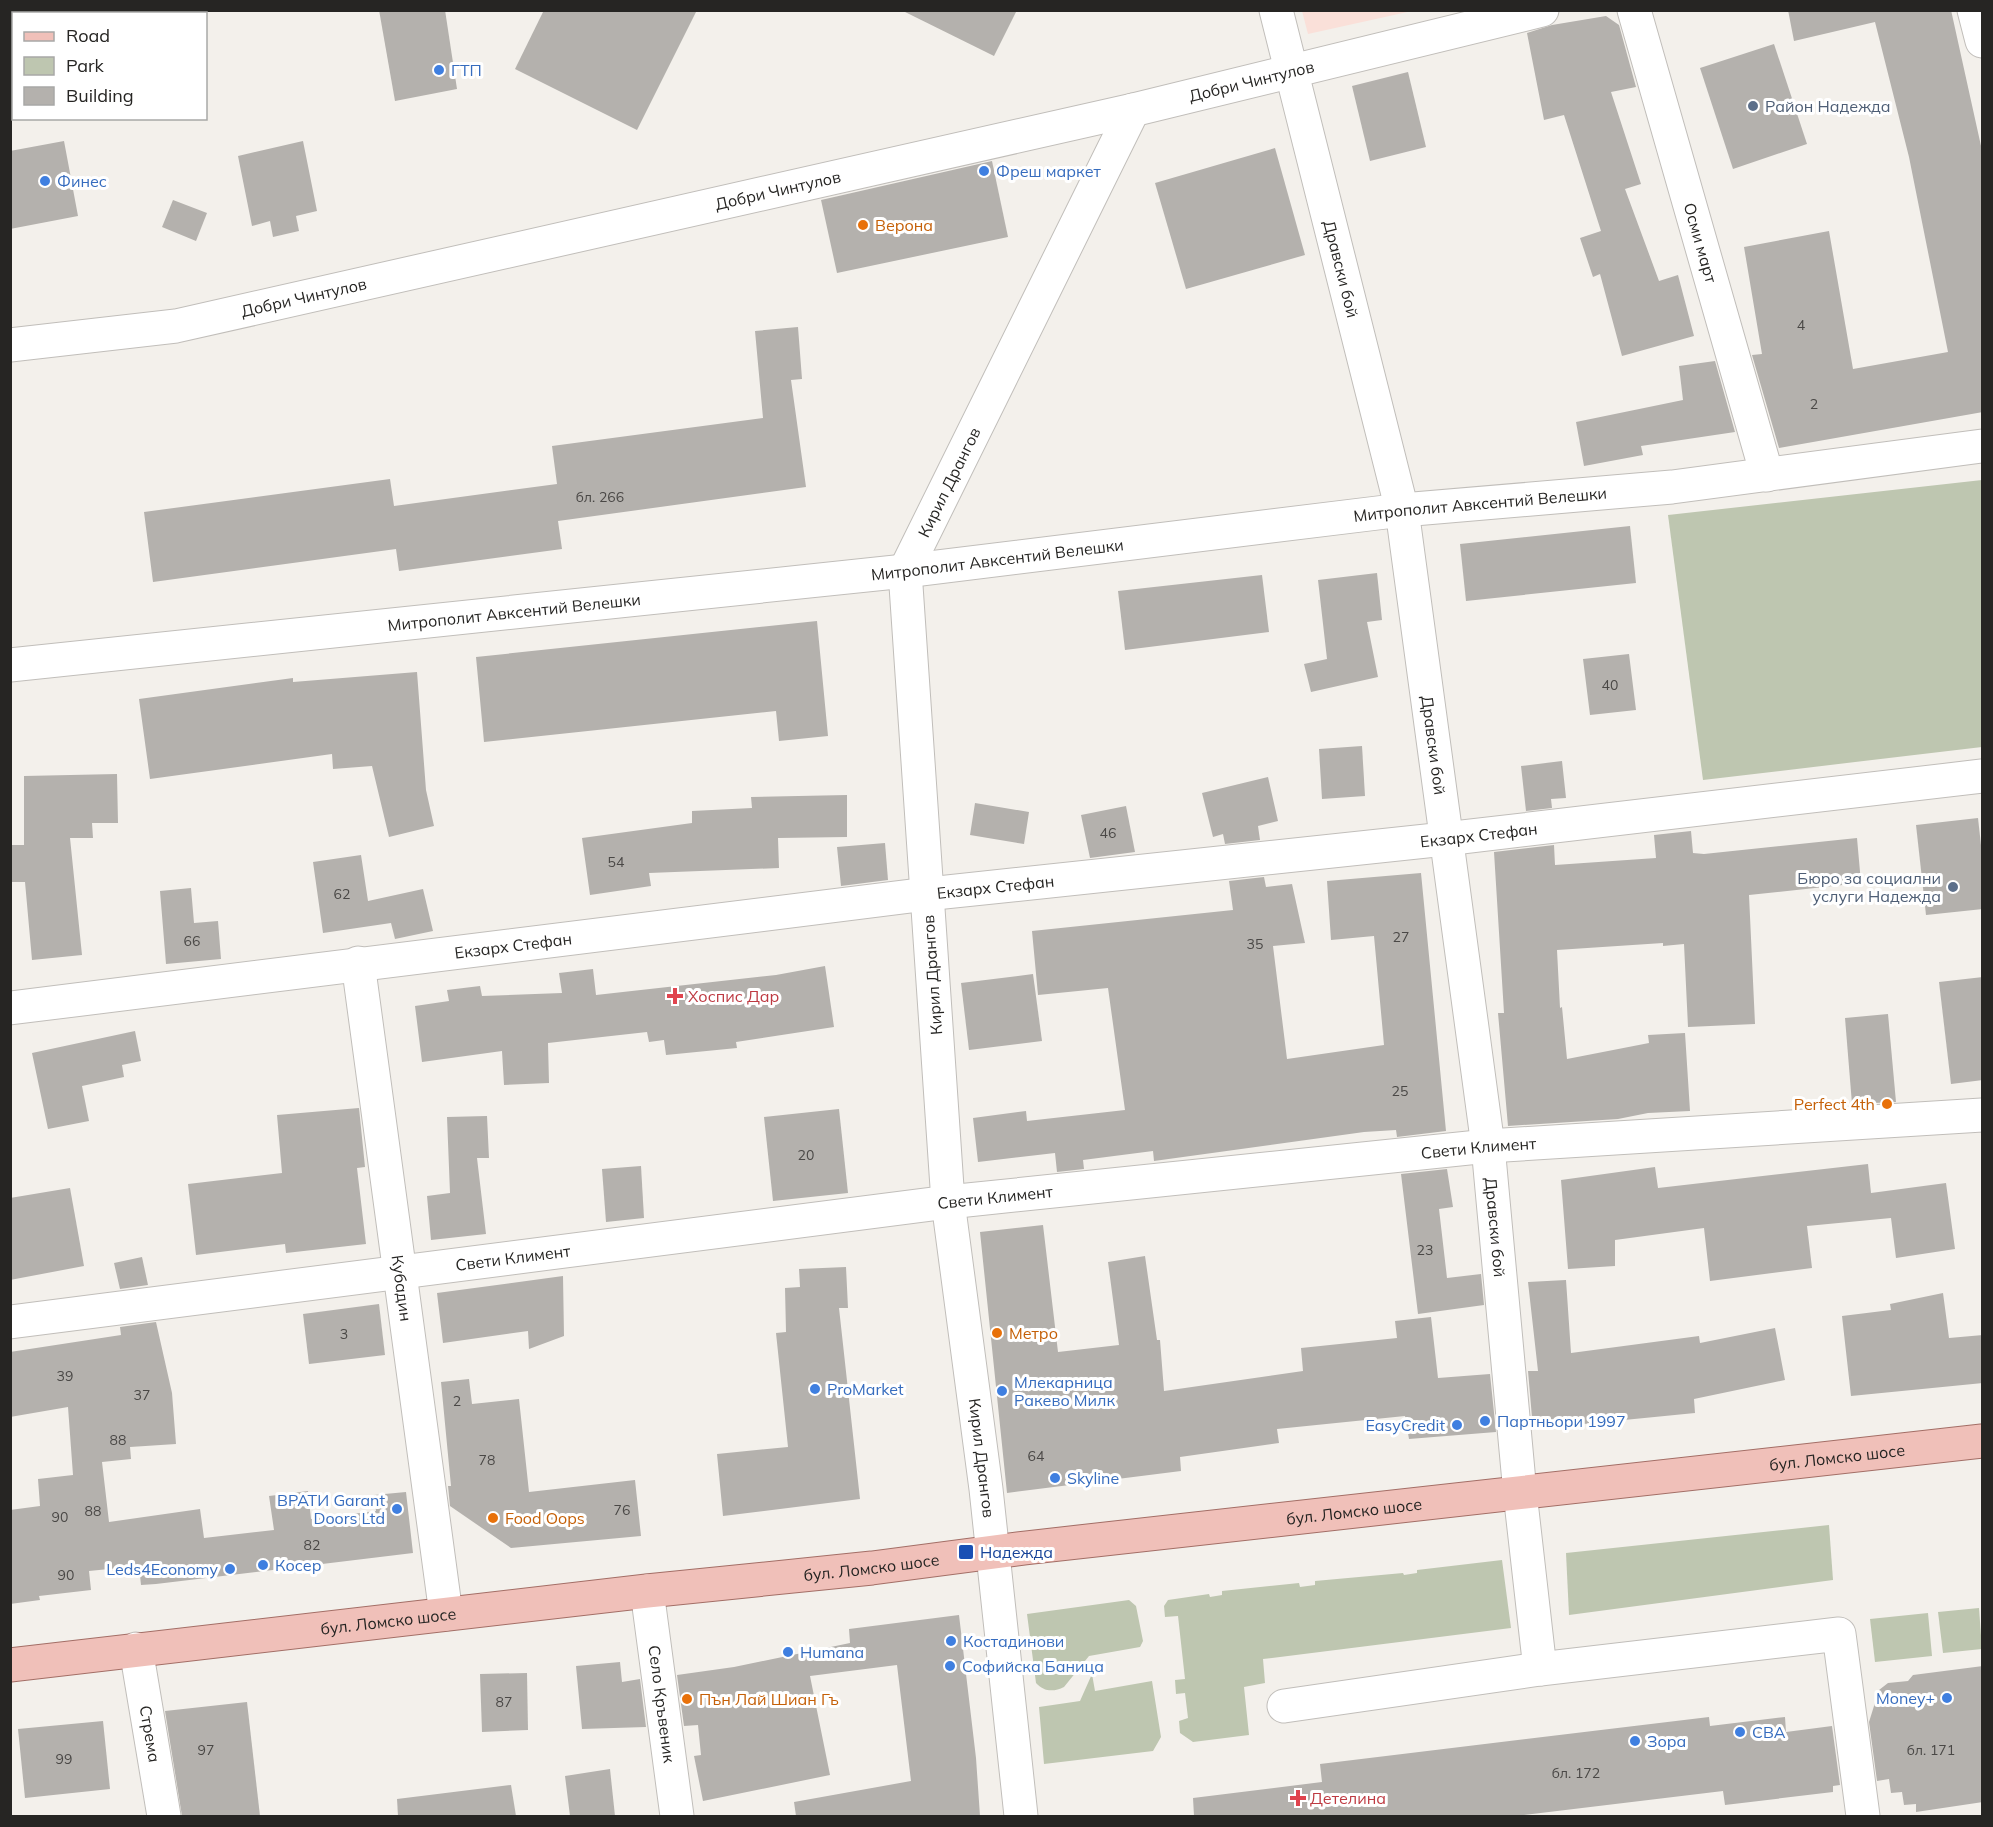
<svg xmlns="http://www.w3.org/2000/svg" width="1993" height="1827" font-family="Mulish,sans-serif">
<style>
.education{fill:#fae0d9}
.green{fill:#bec6b0}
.building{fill:#b4b1ad}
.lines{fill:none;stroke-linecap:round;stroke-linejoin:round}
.street-casing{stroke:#c1beba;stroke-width:35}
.primary-casing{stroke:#a36e66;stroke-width:35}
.street{stroke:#fff;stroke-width:33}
.primary{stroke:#f0c0b9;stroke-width:33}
.shop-dot{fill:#3f7fe0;stroke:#fff;stroke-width:2}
.service-dot{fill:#5c6f8a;stroke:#fff;stroke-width:2}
.food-dot{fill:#e8710a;stroke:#fff;stroke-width:2}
.health-dot{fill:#e0444e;stroke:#fff;stroke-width:2}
.transit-dot{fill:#1a4fb4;stroke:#fff;stroke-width:2}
.labels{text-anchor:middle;stroke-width:6;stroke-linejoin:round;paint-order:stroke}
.number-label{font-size:14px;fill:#4a4846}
.shop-label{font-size:16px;fill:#366cbe;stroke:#fff;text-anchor:start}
.street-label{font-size:16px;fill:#262523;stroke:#fff}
.service-label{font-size:16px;fill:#4e5e75;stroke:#fff;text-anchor:start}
.food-label{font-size:16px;fill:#c56008;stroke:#fff;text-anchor:start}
.health-label{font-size:16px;fill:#be3a42;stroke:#fff;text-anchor:start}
.transit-label{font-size:16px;fill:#164399;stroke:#fff;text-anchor:start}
</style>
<rect width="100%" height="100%" fill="#f3f0eb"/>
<!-- education -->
<path class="education" d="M1302,11V10L1412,11L1308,34Z"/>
<!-- green -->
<g class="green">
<path d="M1982,480V747L1703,780L1668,515Z"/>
<path d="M1829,1525L1833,1580L1569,1615L1566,1553Z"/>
<path d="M1502,1560L1511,1628L1263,1659L1265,1683L1244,1687L1249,1735L1193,1742L1180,1733L1179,1721L1188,1718L1185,1693L1176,1694L1175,1680L1185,1679L1178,1616L1165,1617L1164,1606L1168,1600L1209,1594L1210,1597L1222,1595V1591L1299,1583L1300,1587L1315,1585V1581L1403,1573L1404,1575L1417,1573V1570Z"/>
<path d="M1129,1600L1136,1606L1143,1641L1140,1647L1089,1656L1064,1687C1054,1692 1044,1692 1036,1683L1027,1614Z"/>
<path d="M1979,1608L1982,1649L1943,1653L1938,1612Z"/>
<path d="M1928,1613L1932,1656L1875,1662L1870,1619Z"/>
<path d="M1092,1674L1095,1691L1152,1681L1161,1737L1153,1751L1044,1764L1039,1707L1080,1701Z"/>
</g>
<!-- building -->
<g class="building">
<path d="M379,10H445L457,89L395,101Z"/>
<path d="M544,10H697L637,130L515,69Z"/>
<path d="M901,10H1017L994,56Z"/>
<path d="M1788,10H1951L1983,155V412L1779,448L1752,355L1762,354L1744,247L1829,231L1853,369L1948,352L1909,157L1875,22L1794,41Z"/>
<path d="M1606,16L1619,25L1636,87L1611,92L1641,184L1625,189L1659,281L1678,275L1694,336L1622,356L1600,274L1593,277L1580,238L1601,231L1564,115L1544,120L1527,33L1552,25Z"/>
<path d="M1774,44L1807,144L1733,169L1700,68Z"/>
<path d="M1408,72L1426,147L1370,161L1352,86Z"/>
<path d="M64,141L78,216L10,229V151Z"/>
<path d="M303,141L317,211L296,216L299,231L273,237L270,221L252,226L238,156Z"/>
<path d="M1275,148L1305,255L1186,289L1155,183Z"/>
<path d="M992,161L1008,237L837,273L821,200Z"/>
<path d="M173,200L207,213L196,241L162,227Z"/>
<path d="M798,327L802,379L791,380L806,487L558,521L562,549L399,571L396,549L153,582L144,512L390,479L394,506L557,484L552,446L763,418L755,331Z"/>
<path d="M1715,361L1735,432L1641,446L1643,455L1584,466L1576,422L1683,400L1679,366Z"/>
<path d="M1630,526L1636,583L1466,601L1460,544Z"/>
<path d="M1377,573L1382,620L1367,622L1378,677L1311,692L1304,664L1327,659L1318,580Z"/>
<path d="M1262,575L1269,632L1125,650L1118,591Z"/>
<path d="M817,621L828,736L779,741L776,711L484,742L476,657Z"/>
<path d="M1629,654L1636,710L1590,715L1583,659Z"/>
<path d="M417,672L426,790L434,826L389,837L372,766L333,769L332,754L150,779L139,699L293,678V682Z"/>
<path d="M1362,746L1365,796L1322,799L1319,749Z"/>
<path d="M1562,761L1566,798L1551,799L1552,808L1526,811L1521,766Z"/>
<path d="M117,774L118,823H92L93,838H70L82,955L32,960L25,882H10V845H24V776Z"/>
<path d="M1268,777L1278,821L1258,826L1260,840L1225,844L1223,834L1213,837L1202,793Z"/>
<path d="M847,795V837L778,838L779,868L649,873L651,886L590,895L582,838L692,823V811L752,808L751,797Z"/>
<path d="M975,803L1029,812L1024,844L970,835Z"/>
<path d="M1126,806L1135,852L1090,858L1081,815Z"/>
<path d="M1978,818L1983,863V909L1926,915L1916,825Z"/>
<path d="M1691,831L1693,853L1704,854L1857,838L1861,883L1749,895L1755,1024L1688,1027L1684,944L1663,946V943L1557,950L1560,1008L1562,1007L1567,1059L1649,1043L1648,1035L1685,1033L1690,1111L1648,1113L1618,1119L1508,1126L1498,1013H1504L1494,852L1554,845L1555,865L1656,858L1654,835Z"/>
<path d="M885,843L888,880L841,886L837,847Z"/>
<path d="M361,855L368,901L423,889L433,931L395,939L391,923L323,933L313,862Z"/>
<path d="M1421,873L1446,1131L1397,1137L1396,1130L1364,1132L1154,1161L1153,1151L1083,1160L1084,1169L1057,1172L1055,1153L978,1162L973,1118L1026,1111L1027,1121L1125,1110L1108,988L1038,995L1032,931L1233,910L1229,881L1264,877L1266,887L1292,884L1305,943L1273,946L1287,1059L1384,1045L1374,936L1331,940L1327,881Z"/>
<path d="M191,888L194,923L218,921L221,959L166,964L160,891Z"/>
<path d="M825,966L834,1027L736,1042L737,1048L666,1055L664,1040L649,1042L647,1032L548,1043L549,1083L504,1085L502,1051L422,1062L415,1006L449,1001L447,990L480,986L482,996L562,993L559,973L593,969L596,995L776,975Z"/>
<path d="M1033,974L1042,1041L969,1050L961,983Z"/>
<path d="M1983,977V1080L1951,1084L1939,982Z"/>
<path d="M1888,1014L1896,1102L1852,1104L1845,1018Z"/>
<path d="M135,1031L141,1061L122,1065L124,1077L82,1086L89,1121L48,1129L32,1053Z"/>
<path d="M359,1108L365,1167L357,1168L366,1244L286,1253L285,1244L196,1255L188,1184L282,1173L277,1115Z"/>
<path d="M839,1109L848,1193L773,1201L764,1117Z"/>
<path d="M487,1116L489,1158H477L486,1234L431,1240L427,1196L450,1193L447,1117Z"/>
<path d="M1868,1164L1871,1193L1946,1183L1955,1249L1896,1258L1891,1218L1807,1226L1812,1268L1710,1281L1704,1228L1615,1240V1266L1568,1269L1561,1180L1655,1167L1658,1188Z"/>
<path d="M641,1166L644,1218L606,1222L602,1169Z"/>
<path d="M1447,1169L1453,1207L1439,1209L1447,1278L1481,1274L1484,1305L1418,1314L1401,1174Z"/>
<path d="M70,1188L84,1266L10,1280V1198Z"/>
<path d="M1043,1225L1058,1352L1119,1345L1108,1262L1145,1256L1157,1340H1160L1164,1391L1303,1371L1301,1348L1397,1338L1395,1321L1431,1317L1438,1378L1490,1374L1496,1432L1409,1439L1405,1416L1277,1429L1279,1443L1180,1457L1181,1471L1007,1493L980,1232Z"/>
<path d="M142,1257L148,1285L120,1289L114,1263Z"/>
<path d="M846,1267L848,1308H839L860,1499L723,1516L717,1454L788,1447L776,1333L786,1332L785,1288L800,1287L799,1269Z"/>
<path d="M563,1276L564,1336L529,1349L528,1331L443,1343L437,1293Z"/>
<path d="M1566,1280L1571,1353L1699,1336L1700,1343L1775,1328L1785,1380L1694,1399L1695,1413L1533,1429L1528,1371H1538L1528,1282Z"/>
<path d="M1943,1293L1949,1338L1983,1335V1383L1851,1396L1842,1316L1891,1310L1890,1304Z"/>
<path d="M379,1304L385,1355L309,1364L303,1314Z"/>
<path d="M156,1322L172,1393L176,1444L130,1447L131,1459L102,1462L109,1522L200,1509L204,1538L274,1530L269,1496L308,1491L311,1519L376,1511L374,1495L406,1492L413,1553L156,1584L141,1585L139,1566L89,1571L91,1590L39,1596L40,1600L10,1604V1510L40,1506L38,1479L73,1475L68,1407L10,1417V1352L121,1335L120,1327Z"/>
<path d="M469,1379L472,1404L519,1399L529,1492L635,1480L641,1536L511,1548L450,1506L448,1486H451L441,1382Z"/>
<path d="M959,1615L976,1758L980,1816H796L794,1802L911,1781L897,1665L810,1676L830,1775L703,1801L694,1756L701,1755L698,1725L684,1726L677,1675L734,1667L850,1643L849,1629Z"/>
<path d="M620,1662L622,1682L640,1679L646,1727L582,1729L576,1666Z"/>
<path d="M1983,1666V1802L1916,1812V1804L1904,1805L1902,1792L1891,1793L1889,1779L1877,1781L1869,1722L1879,1690L1888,1683L1908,1681L1913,1675Z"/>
<path d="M527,1673L528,1730L482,1732L480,1674Z"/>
<path d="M247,1702L260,1816H182L165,1711Z"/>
<path d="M1709,1717L1710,1726L1785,1717L1786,1732L1832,1726L1840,1785L1833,1786V1792L1725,1805L1723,1791L1516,1816H1194L1193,1798L1322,1782L1320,1764Z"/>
<path d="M103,1721L110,1789L25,1798L18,1729Z"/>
<path d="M610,1769L615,1816H570L565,1776Z"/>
<path d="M511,1785L516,1816H398L397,1799Z"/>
</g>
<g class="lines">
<!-- street casing -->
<g class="street-casing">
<g id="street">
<path id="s1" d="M1276,10L1402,510L1488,1146L1520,1493L1540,1669"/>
<path id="s2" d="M1634,10L1767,475"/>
<path d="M1974,10L1982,41"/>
<path id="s3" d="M10,345L176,326L1133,110L1542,10"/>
<path id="s4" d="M10,665L905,571L1402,510L1672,487L1982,446"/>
<path id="s5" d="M358,963L446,1614"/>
<path id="s6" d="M10,1008L927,894L1445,839L1982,776"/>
<path id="s7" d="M10,1322L948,1202L1488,1146L1982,1115"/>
<path id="s8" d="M647,1591L677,1816"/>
<path id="s9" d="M136,1649L164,1816"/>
<path d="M1284,1706L1540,1669L1839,1634L1863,1816"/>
<path id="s10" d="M1021,1816L986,1489L948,1202L905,571L1133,110"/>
</g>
</g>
<!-- primary casing -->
<g class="primary-casing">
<g id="primary">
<path id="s11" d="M10,1665L647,1591L872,1568L1025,1548L1982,1441"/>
</g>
</g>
<!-- street -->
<use href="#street" class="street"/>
<!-- primary -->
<use href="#primary" class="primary"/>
</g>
<!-- markers -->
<g class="shop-dot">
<circle cx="439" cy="70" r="6"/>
<circle cx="984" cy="171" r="6"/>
<circle cx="45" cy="181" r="6"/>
<circle cx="815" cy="1389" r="6"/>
<circle cx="1002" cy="1391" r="6"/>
<circle cx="1485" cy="1421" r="6"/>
<circle cx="1457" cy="1425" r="6"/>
<circle cx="1055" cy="1478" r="6"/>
<circle cx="397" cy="1509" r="6"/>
<circle cx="263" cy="1565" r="6"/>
<circle cx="230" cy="1569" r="6"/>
<circle cx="951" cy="1641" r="6"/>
<circle cx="788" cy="1652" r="6"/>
<circle cx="950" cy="1666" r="6"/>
<circle cx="1947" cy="1698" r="6"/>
<circle cx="1740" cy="1732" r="6"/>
<circle cx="1635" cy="1741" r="6"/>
</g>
<g class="service-dot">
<circle cx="1753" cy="106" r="6"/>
<circle cx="1953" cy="887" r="6"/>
</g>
<g class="food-dot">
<circle cx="863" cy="225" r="6"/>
<circle cx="1887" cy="1104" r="6"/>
<circle cx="997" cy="1333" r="6"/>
<circle cx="493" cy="1518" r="6"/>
<circle cx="687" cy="1699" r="6"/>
</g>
<g class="health-dot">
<path d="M672 987h6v6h6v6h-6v6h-6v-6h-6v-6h6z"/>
<path d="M1295 1789h6v6h6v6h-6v6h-6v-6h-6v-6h6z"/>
</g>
<rect class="transit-dot" x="958" y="1544" width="16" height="16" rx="3"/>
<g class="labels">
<!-- number labels -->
<g class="number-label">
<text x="1801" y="330">4</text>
<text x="1814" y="409">2</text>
<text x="600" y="502">бл. 266</text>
<text x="1610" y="690">40</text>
<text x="1108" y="838">46</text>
<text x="616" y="867">54</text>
<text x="342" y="899">62</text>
<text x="1401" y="942">27</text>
<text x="192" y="946">66</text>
<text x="1255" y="949">35</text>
<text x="1400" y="1096">25</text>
<text x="806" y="1160">20</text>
<text x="1425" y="1255">23</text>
<text x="344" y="1339">3</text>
<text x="65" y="1381">39</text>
<text x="142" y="1400">37</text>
<text x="457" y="1406">2</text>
<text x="118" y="1445">88</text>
<text x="1036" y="1461">64</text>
<text x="487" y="1465">78</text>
<text x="622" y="1515">76</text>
<text x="93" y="1516">88</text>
<text x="60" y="1522">90</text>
<text x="312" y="1550">82</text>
<text x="66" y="1580">90</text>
<text x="504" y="1707">87</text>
<text x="206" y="1755">97</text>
<text x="1931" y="1755">бл. 171</text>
<text x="64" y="1764">99</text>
<text x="1576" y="1778">бл. 172</text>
</g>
<!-- shop labels -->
<g class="shop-label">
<text x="451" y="76">ГТП</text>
<text x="996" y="177">Фреш маркет</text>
<text x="57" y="187">Финес</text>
<text x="1014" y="1388">Млекарница<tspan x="1014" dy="18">Ракево Милк</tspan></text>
<text x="827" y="1395">ProMarket</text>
<text x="1497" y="1427">Партньори 1997</text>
<text x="1445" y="1431" text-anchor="end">EasyCredit</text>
<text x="1067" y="1484">Skyline</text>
<text x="385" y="1506" text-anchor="end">ВРАТИ Garant<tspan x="385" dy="18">Doors Ltd</tspan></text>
<text x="275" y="1571">Косер</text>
<text x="218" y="1575" text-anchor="end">Leds4Economy</text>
<text x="963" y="1647">Костадинови</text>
<text x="800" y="1658">Humana</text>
<text x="962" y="1672">Софийска Баница</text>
<text x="1935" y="1704" text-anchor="end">Money+</text>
<text x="1752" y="1738">CBA</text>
<text x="1647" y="1747">Зора</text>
</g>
<!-- street labels -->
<g class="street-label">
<text dy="6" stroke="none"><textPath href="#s3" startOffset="1270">Добри Чинтулов</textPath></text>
<text dy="6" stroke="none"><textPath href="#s3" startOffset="784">Добри Чинтулов</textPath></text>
<text dy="6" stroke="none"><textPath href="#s2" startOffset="242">Осми март</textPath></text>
<text dy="6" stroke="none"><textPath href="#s1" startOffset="267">Дравски бой</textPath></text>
<text dy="6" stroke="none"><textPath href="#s3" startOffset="298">Добри Чинтулов</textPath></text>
<text dy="6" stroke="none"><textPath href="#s10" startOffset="1350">Кирил Дрангов</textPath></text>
<text dy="6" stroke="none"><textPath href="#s4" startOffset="1479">Митрополит Авксентий Велешки</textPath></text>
<text dy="6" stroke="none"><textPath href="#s4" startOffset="993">Митрополит Авксентий Велешки</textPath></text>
<text dy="6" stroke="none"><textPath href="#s4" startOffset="507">Митрополит Авксентий Велешки</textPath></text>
<text dy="6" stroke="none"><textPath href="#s1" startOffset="753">Дравски бой</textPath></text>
<text dy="6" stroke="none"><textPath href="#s6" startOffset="1479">Екзарх Стефан</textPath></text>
<text dy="6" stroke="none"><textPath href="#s6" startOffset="993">Екзарх Стефан</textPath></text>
<text dy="6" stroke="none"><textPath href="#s6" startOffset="507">Екзарх Стефан</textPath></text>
<text transform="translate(932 975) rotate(-94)" y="6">Кирил Дрангов</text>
<text dy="6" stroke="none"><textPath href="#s7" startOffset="1479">Свети Климент</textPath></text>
<text dy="6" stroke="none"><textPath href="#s7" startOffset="993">Свети Климент</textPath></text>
<text dy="6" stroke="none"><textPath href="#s1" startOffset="1239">Дравски бой</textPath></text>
<text dy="6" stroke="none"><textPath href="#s7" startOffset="507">Свети Климент</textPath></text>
<text dy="6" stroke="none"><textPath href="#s5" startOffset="328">Кубадин</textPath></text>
<text transform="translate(982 1458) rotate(83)" y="6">Кирил Дрангов</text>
<text dy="6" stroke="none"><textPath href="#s11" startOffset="1839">бул. Ломско шосе</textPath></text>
<text dy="6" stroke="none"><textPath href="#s11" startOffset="1353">бул. Ломско шосе</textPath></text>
<text dy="6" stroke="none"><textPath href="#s11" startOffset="867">бул. Ломско шосе</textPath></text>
<text dy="6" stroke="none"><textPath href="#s11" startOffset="381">бул. Ломско шосе</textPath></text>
<text dy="6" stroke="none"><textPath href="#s8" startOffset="114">Село Кръвеник</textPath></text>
<text dy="6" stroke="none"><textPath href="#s9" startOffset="86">Стрема</textPath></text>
</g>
<!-- service labels -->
<g class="service-label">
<text x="1765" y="112">Район Надежда</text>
<text x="1941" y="884" text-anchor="end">Бюро за социални<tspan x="1941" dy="18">услуги Надежда</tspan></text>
</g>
<!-- food labels -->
<g class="food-label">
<text x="875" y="231">Верона</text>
<text x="1875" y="1110" text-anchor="end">Perfect 4th</text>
<text x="1009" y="1339">Метро</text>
<text x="505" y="1524">Food Oops</text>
<text x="699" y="1705">Пън Лай Шиан Гъ</text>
</g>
<!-- health labels -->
<g class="health-label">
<text x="688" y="1002">Хоспис Дар</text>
<text x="1310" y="1804">Детелина</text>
</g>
<!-- transit labels -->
<g class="transit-label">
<text x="980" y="1558">Надежда</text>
</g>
</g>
<!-- border -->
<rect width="1993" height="1827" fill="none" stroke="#262523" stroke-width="24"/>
<!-- legend -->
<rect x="12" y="12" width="195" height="108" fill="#ffffff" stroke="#a8a8a7" stroke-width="1.5"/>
<rect x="24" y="32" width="30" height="9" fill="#f0c0b9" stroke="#a8a8a7" stroke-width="1.5"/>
<text x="66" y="42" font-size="18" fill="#262523">Road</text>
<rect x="24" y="57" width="30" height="18" fill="#bec6b0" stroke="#a8a8a7" stroke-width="1.5"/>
<text x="66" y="72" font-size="18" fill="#262523">Park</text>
<rect x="24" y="87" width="30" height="18" fill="#b4b1ad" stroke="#a8a8a7" stroke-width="1.5"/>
<text x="66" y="102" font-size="18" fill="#262523">Building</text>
</svg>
